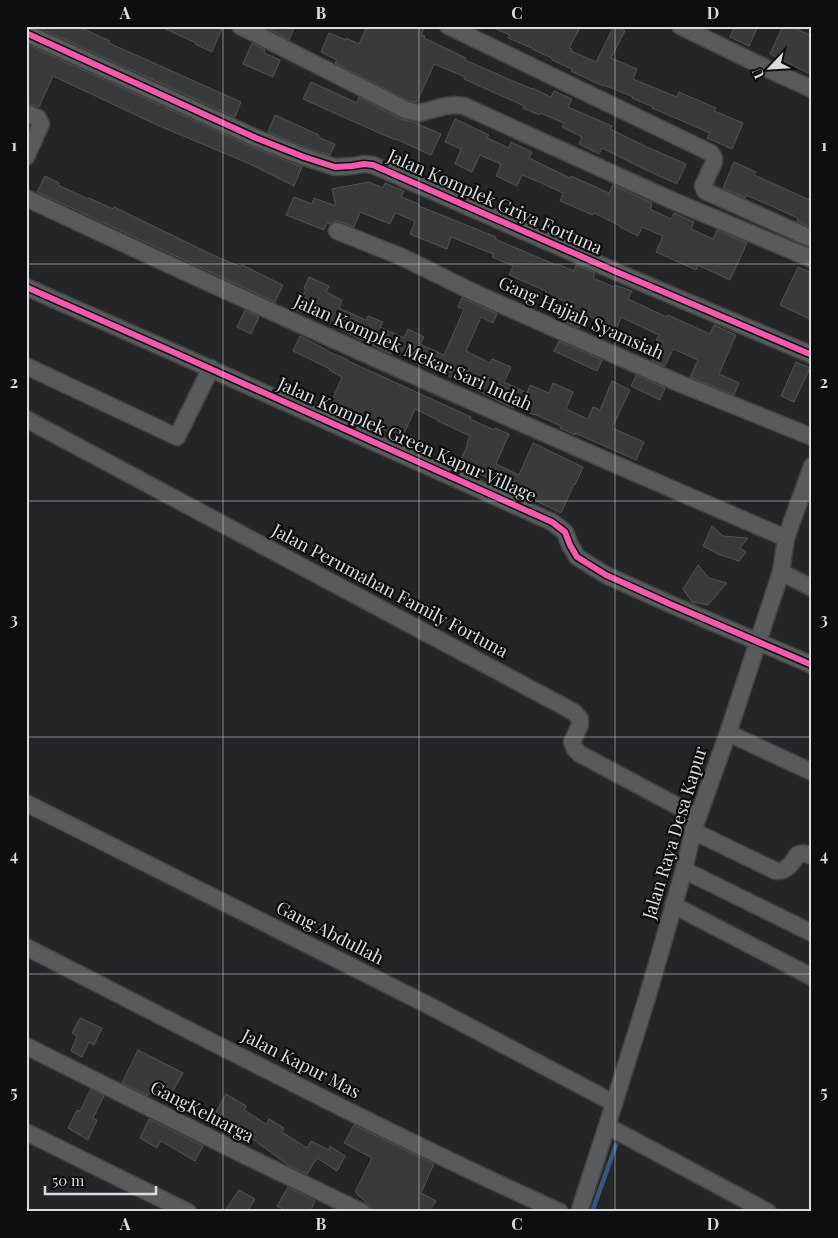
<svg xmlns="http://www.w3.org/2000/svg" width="838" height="1238" font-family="'Playfair Display',serif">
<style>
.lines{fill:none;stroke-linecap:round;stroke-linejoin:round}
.stream{stroke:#38547f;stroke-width:4.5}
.building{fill:#393a3c;stroke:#525355}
.minor-casing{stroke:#414243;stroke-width:19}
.minor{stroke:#595a5b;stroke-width:16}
.cycleway-casing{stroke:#0d0e0f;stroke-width:9}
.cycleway{stroke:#f35aa7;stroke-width:6}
.grid{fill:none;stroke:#dadcde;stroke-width:1;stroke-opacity:0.55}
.labels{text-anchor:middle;stroke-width:4.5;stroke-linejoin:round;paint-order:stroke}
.street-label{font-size:18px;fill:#dadcde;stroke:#0d0e0f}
.neatline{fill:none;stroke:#dadcde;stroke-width:2}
.grid-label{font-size:16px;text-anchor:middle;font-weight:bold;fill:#dadcde}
</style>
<rect width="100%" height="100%" fill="#232527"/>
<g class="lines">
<!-- stream -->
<path class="stream" d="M592,1212L616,1145"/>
</g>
<!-- building -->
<g class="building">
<path d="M35,26H77L110,41L109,43L241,102L235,117Z"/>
<path d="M159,26H223L212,52L195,44L196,43Z"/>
<path d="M263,26H295L289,40Z"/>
<path d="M367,26H425L421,35L425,36L424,38L466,58L465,60L506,78L532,89V88L551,97L554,91L572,99L568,107L612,126L610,129L647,147L686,164L677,184L642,168L602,148L599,154L579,144L582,137L562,127L564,123L540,113L539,115L523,108L524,106L464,79L465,77L434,64L417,102L409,101L335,63L337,60L321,52L329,33L346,40V38L359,44Z"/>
<path d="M489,26H581L569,48L572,49L571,51L596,62L614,26H616L625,31L611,58L637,69L633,79L677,97L679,92L716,108L714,111L743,123L732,149L707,138L710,133L652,108L653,107L632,98L633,97L604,85L603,86L571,71L572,69L552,60V58L532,49V48L508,38L510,35Z"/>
<path d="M735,26H758L749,46L730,37Z"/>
<path d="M783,26H790L812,36V65L808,73L770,54Z"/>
<path d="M252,43L265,50L264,53L280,60L273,77L243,64Z"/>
<path d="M26,44L252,147L302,167L294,186L250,164L157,125L53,76L39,107L26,103Z"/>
<path d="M311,82L357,103L359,97L401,119L413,122L441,134L431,155L396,139V140L379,133L303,99Z"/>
<path d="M275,115L319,135L318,137L335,144L330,155L307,148L268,132Z"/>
<path d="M455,119L489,135L487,138L509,148L511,142L532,152L529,158L570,178L571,176L609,193L613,185L652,203L650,209L671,219L674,213L694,222L691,229L713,239L717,230L747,243L730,280L698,265L696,270L656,252L663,236L642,227L638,236L620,227V226L594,213L593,215L560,201L563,193L539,182L522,175L517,186L496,176L501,164L480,155L472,172L455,164L461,149L445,142Z"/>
<path d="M734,162L756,172L754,175L812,201V228L797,221L798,218L762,202L746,195L745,198L723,188Z"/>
<path d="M45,176L59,183L58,185L88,199L89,198L113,209L114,207L213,255L241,267L242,265L283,285L275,302L37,192Z"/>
<path d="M369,182L383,188L385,183L404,191L401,197L419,204V206L496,237L495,239L556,265L557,264L574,271L576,265L595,273L593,278L614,287L615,285L632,291L628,299L667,317L668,315L710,334L714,325L736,335L719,374L739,383L734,395L690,377L698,360L673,349L665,366L652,361L661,342L656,340L659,335L621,317L617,328L586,315L579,328L557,318L565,301L545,294L546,291L509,275L513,266L492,257L493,254L451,237L447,249L410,234L415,221L395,213L390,224L360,212L354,227L341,222L336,221L330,224L327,223L324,230L286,215L294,197L312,204L314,198L336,206L332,189Z"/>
<path d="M798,267L812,273V320L780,305Z"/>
<path d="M309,277L329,286L326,292L342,300L339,308L366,320L368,316L383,322L380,327L404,338L408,329L424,337L420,344L444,355L464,309L458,307L462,298L497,314L493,323L481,317L466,351L490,363L492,359L511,367L504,382L527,393L530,385L549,393L553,383L573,392L566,409L588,419L593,407L600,410L612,381L630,390L612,428L644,442L636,460L575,433V435L560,428L561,426L534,414V415L514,406L513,408L434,369L433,371L392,351L391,354L337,328L338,327L312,314L311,316L296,310L306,289L304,288Z"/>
<path d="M245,310L259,317L251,334L237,327Z"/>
<path d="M300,336L327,350V351L348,360V361L471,417L470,419L494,430L495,428L509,434L496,464L519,475L533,443L583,467L575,485L574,484L561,513L530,498V497L473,471L471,474L457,468L468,444L467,443L470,436L438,421V420L415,409L402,438L330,405L342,377L329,370L330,369L293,351Z"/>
<path d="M559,341L602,360L597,371L554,351Z"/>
<path d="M796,362L810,368L794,402L781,396Z"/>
<path d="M636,375L665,388L660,400L631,386Z"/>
<path d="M712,526L723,536L748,538L740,548L746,552L739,561L718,554L703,546Z"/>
<path d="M698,565L709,578L727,583L708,605L692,602L683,589Z"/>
<path d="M80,1018L102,1028L94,1045L89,1042L82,1057L71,1051L77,1036L72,1033Z"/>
<path d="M138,1050L183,1073L170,1096L153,1087L148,1096L122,1083Z"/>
<path d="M91,1089L104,1096L93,1118L97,1120L88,1140L68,1128L77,1110L80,1111Z"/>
<path d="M226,1094L246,1106L244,1110L266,1124L269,1119L284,1128L282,1132L307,1148L311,1141L329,1150L330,1146L345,1156L337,1171L317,1158L307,1174L291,1167L247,1135L246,1138L233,1128L230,1132L211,1121Z"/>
<path d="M149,1119L203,1146L195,1161L161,1141L157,1148L140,1138Z"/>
<path d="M354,1125L434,1164L421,1193L436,1201L429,1212H374L370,1206L355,1192L372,1158L344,1143Z"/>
<path d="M288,1187L315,1201L310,1212H289L277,1206Z"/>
<path d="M239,1190L255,1199L247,1212H224Z"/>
</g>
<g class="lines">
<!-- minor casing -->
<g class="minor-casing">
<g id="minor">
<path d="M240,26L406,110L419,113L446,106L454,105L464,106L671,200L812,259"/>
<path d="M448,26L711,153L714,158V162L703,186L705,191L812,239"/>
<path d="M680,26L774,72L812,89"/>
<path d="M26,33L256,138L304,157L335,167L352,166L364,164L373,165L619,273L812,355"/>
<path d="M26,113L38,118L41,124L26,157"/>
<path d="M26,198C277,316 531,429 786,538"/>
<path d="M337,231L402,257L477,294L676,382L812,437"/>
<path d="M26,287C202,364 377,444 552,522L565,532L570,545L577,557L606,575L670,604L812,665"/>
<path d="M26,366L177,437L211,368"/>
<path d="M26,419L574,712L580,719V725L572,742L575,749L580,754L698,817"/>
<path d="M781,572L812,588"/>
<path d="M728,733L812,772"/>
<path d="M26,803L430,1006L614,1103"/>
<path d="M693,831L776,871C787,872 792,863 797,855C802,852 806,854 812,856"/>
<path d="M684,870L812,933"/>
<path d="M673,905L812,977"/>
<path d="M26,947C203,1037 379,1130 560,1212"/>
<path d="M26,1046L246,1156L362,1212"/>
<path d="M607,1126L768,1212"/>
<path d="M26,1132L188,1212"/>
<path d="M579,1212L607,1126L647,998L684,870L693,831L728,733L781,572L786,538L812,466"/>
</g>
</g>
<!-- minor -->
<use href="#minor" class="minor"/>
<!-- cycleway casing -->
<g class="cycleway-casing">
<g id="cycleway">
<path d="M26,33L256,138L304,157L335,167L352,166L364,164L373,165L619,273L812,355"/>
<path d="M26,287C202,364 377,444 552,522L565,532L570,545L577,557L606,575L670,604L812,665"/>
</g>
</g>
<!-- cycleway -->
<use href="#cycleway" class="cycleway"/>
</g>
<!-- grid -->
<path class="grid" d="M223,26V1212M419,26V1212M615,26V1212M26,264H812M26,501H812M26,737H812M26,974H812"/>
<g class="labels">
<!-- street labels -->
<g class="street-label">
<text transform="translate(495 202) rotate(24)" y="6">Jalan Komplek Griya Fortuna</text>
<text transform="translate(581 318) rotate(24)" y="6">Gang Hajjah Syamsiah</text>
<text transform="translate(413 353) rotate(24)" y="6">Jalan Komplek Mekar Sari Indah</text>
<text transform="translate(407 440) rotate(24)" y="6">Jalan Komplek Green Kapur Village</text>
<text transform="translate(390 591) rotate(28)" y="6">Jalan Perumahan Family Fortuna</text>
<text transform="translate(675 833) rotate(-73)" y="6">Jalan Raya Desa Kapur</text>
<text transform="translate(330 933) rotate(27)" y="6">Gang Abdullah</text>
<text transform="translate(301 1064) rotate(27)" y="6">Jalan Kapur Mas</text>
<text transform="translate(202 1112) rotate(27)" y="6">GangKeluarga</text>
</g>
</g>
<!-- border -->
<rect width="838" height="1238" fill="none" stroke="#0d0e0f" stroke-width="55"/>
<!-- north arrow -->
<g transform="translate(770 68) rotate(245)" stroke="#0d0e0f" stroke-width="4" paint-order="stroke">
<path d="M0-4L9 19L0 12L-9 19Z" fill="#dadcde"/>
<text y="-8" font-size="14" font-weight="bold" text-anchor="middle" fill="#dadcde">U</text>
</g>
<!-- scale -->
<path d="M45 1186v8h111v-8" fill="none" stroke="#dadcde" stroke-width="2.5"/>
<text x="52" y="1186" font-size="15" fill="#dadcde" stroke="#0d0e0f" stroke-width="4" paint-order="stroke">50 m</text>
<rect x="28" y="28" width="782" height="1182" class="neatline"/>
<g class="grid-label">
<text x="125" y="19">A</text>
<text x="321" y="19">B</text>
<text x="517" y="19">C</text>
<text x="713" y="19">D</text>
<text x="14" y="151">1</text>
<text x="824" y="151">1</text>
<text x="14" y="388">2</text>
<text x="824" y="388">2</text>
<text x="14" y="625">3</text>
<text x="824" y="625">3</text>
<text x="14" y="861">4</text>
<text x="824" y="861">4</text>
<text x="14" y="1098">5</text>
<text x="824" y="1098">5</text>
<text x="125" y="1230">A</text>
<text x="321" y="1230">B</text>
<text x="517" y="1230">C</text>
<text x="713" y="1230">D</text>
</g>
</svg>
